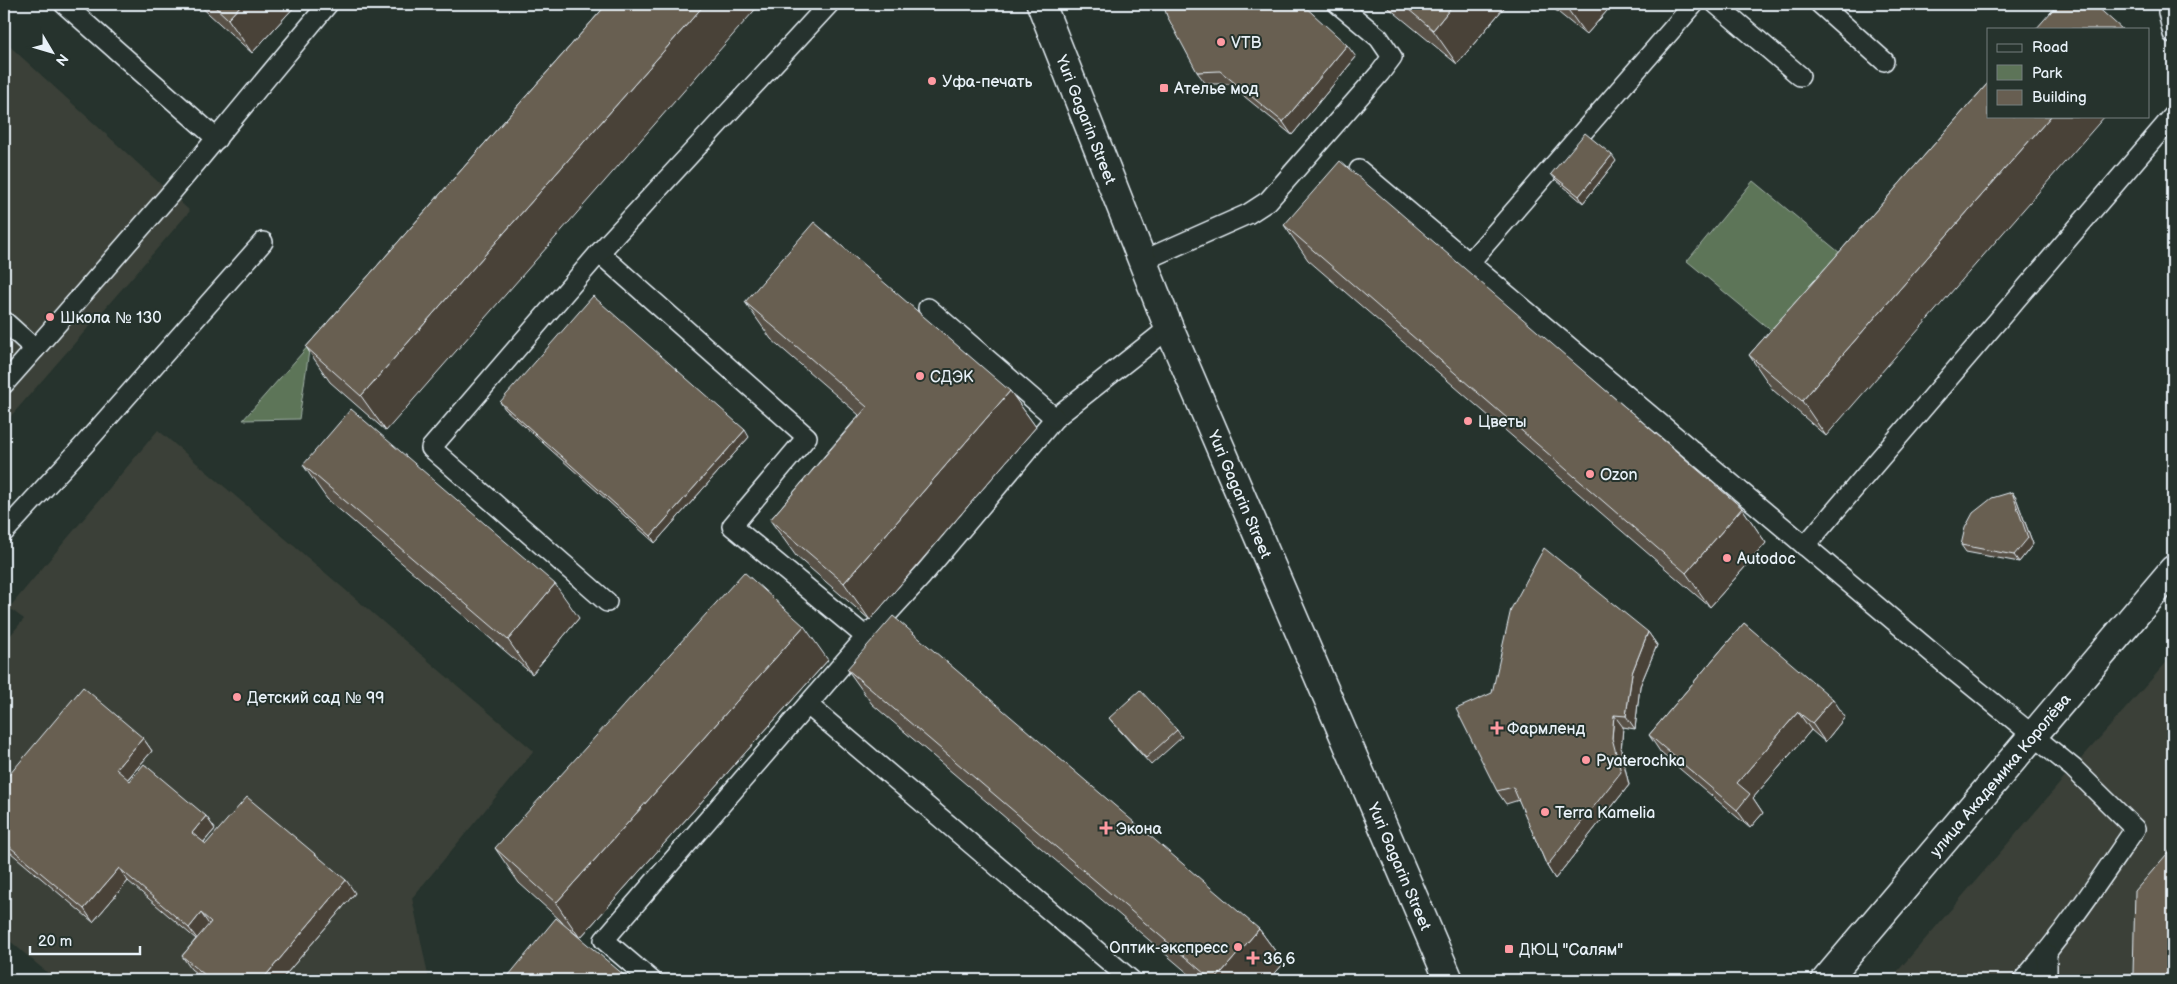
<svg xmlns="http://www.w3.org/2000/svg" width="2177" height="984" font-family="'Balsamiq Sans',sans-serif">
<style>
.built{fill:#3a4038}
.green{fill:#5d7458;stroke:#a2b2a8}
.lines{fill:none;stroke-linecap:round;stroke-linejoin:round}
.lane-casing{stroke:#e8f1f8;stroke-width:22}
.secondary-casing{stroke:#e8f1f8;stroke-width:31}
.lane{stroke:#26332d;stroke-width:19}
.secondary{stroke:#26332d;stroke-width:28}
.wall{fill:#595146;stroke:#e8f1f8}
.shaded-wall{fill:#484239;stroke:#e8f1f8}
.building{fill:#675e51;stroke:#e8f1f8}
.poi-dot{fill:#ff9aa2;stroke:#26332d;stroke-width:2}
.labels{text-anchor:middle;stroke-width:4;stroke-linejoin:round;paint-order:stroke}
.poi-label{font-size:16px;fill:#e8f1f8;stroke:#26332d;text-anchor:start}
.street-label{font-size:16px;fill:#e8f1f8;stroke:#26332d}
</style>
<rect width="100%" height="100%" fill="#26332d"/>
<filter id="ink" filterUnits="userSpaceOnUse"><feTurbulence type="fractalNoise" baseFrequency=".02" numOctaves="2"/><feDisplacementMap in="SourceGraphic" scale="10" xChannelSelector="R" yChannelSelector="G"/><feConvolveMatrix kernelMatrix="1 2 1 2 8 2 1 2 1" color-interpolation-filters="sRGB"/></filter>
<g filter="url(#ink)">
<!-- built -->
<g class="built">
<path d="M4,41L190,211L4,424Z"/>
<path d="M158,430L534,751L412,898L429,980H56L4,936V643L24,619L9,608Z"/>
<path d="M2173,655V980H1890L2073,768Z"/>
</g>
<!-- green -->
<g class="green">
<path d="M1753,181L1840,253L1774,333L1687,261Z"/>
<path d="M310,344L299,419L243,420Z"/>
</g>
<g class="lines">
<!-- lane casing -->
<g class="lane-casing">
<g id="lane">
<path d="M64,4L217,139"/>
<path d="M1716,4L1800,76"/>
<path d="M1820,4L1884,61"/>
<path d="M2173,5L2168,12L2173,34"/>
<path d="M1359,170L1949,667L2073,768L2135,829C2099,881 2065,933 2023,980"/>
<path d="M599,253L807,437L732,526L866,637L922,576L1055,418L1169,328"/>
<path d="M1142,261L1248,214L1268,201L1380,73L1392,57L1379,38L1338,4"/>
<path d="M1469,263L1694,4"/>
<path d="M928,308L1055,418"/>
<path d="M4,321L35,349L4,384"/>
<path d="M35,349L171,193L328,4"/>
<path d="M4,532L83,446L263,242"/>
<path d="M1805,546L2173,116"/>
<path d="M607,602L431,448L599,253L829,4"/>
<path d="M808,705L1131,980"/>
<path d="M2047,954V980"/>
<path d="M651,980L604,940L866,637"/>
</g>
</g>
<!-- secondary casing -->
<g class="secondary-casing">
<g id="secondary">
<path id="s1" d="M1041,4L1169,328L1449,980"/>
<path id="s2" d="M1826,980L2173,570"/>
</g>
</g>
<!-- lane -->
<use href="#lane" class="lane"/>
<!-- secondary -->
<use href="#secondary" class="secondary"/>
</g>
<!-- wall -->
<g class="wall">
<path d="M198,4H297L252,53Z"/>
<path d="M607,4L386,431L330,382L306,347Z"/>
<path d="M1384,4H1507L1457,64Z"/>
<path d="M1548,4H1613L1586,35Z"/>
<path d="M1356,57L1292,135L1229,84H1206L1197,72Z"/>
<path d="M1988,83L1826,436L1773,390L1749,355Z"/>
<path d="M1616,161L1583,203L1556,180L1551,174Z"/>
<path d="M1284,225L1742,508L1766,543L1710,607L1308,260Z"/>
<path d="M745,302L1010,391L1036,427L870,620L796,556L770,520L859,415L771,339Z"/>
<path d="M500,402L749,437L655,543L505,409Z"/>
<path d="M303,465L579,618L532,674L327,499Z"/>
<path d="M2012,492L2016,498L2033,544L2019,562L1966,552L1961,545Z"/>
<path d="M1744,623L1845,717L1825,742L1811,730L1753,798L1763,813L1750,828L1661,753L1649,735Z"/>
<path d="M1648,632L1657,645L1640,686L1635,729L1623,727L1621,751L1629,785L1555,879L1547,866L1519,800L1506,804L1497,791Z"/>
<path d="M828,660L580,938L519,883L495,848Z"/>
<path d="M847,669L1259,929L1284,963L1269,980H1196L872,704Z"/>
<path d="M1109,718L1177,730L1182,737L1151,765L1114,724Z"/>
<path d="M143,738L152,751L128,779L130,781L206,816L215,829L204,842L206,844L355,893L281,980H205L191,969L182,956L196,939L128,881L93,922L4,847V781Z"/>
</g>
<!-- shaded-wall -->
<g class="shaded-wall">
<path d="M242,4H297L252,53L228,19Z"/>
<path d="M705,4H760L386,431L361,396Z"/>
<path d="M1454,4H1507L1457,64L1433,30Z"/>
<path d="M1564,4H1613L1586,35Z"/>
<path d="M1347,45L1356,57L1292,135L1283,122Z"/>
<path d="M2051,116H2105L1826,436L1802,401Z"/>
<path d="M1612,155L1616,161L1583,203L1579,196Z"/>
<path d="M1010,391L1036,427L870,620L844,583Z"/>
<path d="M745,430L749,437L655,543L651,536Z"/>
<path d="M2012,492L2016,498L2033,544L2019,562L2014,555Z"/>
<path d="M1742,508L1766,543L1710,607L1686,573Z"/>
<path d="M555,584L579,618L532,674L508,640Z"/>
<path d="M804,626L828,660L580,938L556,903Z"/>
<path d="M1648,632L1657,645L1640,686L1635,729L1626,716L1632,673Z"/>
<path d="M1833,699L1845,717L1825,742L1812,723Z"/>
<path d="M1798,712L1811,730L1753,798L1763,813L1750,828L1737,810V783Z"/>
<path d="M1614,715L1623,727L1621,751L1629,785L1555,879L1547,866L1612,738Z"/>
<path d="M143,738L152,751L125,782L116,769Z"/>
<path d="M206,816L215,829L201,845L192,833Z"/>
<path d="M119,868L128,881L93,922L84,909Z"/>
<path d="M346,880L355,893L281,980H262Z"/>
<path d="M201,913L210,926L198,940L189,928Z"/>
<path d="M1259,929L1284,963L1269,980H1215Z"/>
</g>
<!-- building -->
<g class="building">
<path d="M212,4H242L228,19Z"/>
<path d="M607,4H705L361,396L306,347Z"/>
<path d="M1163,4H1302L1347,45L1283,122L1220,71L1197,72L1167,16Z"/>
<path d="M1402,4H1454L1433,30Z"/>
<path d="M2058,4H2094L2122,29H2036Z"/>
<path d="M1988,83V116H2051L1802,401L1749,355Z"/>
<path d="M1585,133L1612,155L1579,196L1551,174Z"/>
<path d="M1340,161L1742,508L1686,573L1284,225Z"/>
<path d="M814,222L1010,391L844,583L770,520L867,407L745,302Z"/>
<path d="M593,296L745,430L651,536L500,402Z"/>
<path d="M351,409L555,584L508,640L303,465Z"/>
<path d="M2012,492L2028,538L2014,555L1961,545L1965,528L1973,513L1992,498Z"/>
<path d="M1544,548L1648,632L1632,673L1626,716L1614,715L1612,738L1621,772L1547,866L1513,787L1497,791L1456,709L1492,693L1511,609Z"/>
<path d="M744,572L804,626L556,903L495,848Z"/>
<path d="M893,616L1259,929L1215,980H1212L847,669Z"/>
<path d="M1744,623L1833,699L1812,723L1798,712L1737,783L1750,794L1737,810L1649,735Z"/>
<path d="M83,687L143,738L116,769L130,781L144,764L206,816L192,833L206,844L247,797L346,880L262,980H211L182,956L211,922L201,913L189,928L119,868L84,909L4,842V781Z"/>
<path d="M1140,690L1177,730L1146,758L1109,718Z"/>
<path d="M2173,847V980H2071V974H2133L2135,891Z"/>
<path d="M556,918L630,980H515L509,975Z"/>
</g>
</g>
<!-- markers -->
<g class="poi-dot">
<circle cx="1221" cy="42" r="5"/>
<circle cx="932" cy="81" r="5"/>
<rect x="1159" y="83" width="10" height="10" rx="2.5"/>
<circle cx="50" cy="317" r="5"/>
<circle cx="920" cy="376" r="5"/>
<circle cx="1468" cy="421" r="5"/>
<circle cx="1590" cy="474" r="5"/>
<circle cx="1727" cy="558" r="5"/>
<circle cx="237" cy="697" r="5"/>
<path d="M1494.5 720.5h5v5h5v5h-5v5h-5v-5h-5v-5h5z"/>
<circle cx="1586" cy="760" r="5"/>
<circle cx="1545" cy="812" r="5"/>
<path d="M1103.5 820.5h5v5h5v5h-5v5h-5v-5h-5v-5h5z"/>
<circle cx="1238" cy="947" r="5"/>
<rect x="1504" y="944" width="10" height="10" rx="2.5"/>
<path d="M1250.5 950.5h5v5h5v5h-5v5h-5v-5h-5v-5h5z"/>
</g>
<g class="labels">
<!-- poi labels -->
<g class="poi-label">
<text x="1231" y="48">VTB</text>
<text x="942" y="87">Уфа-печать</text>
<text x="1174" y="94">Ателье мод</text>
<text x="60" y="323">Школа № 130</text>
<text x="930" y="382">СДЭК</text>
<text x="1478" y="427">Цветы</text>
<text x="1600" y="480">Ozon</text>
<text x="1737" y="564">Autodoc</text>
<text x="247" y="703">Детский сад № 99</text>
<text x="1507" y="734">Фармленд</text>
<text x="1596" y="766">Pyaterochka</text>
<text x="1555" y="818">Terra Kamelia</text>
<text x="1116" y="834">Экона</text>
<text x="1228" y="953" text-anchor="end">Оптик-экспресс</text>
<text x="1519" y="955">ДЮЦ "Салям"</text>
<text x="1263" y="964">36,6</text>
</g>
<!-- street labels -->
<g class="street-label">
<text dy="6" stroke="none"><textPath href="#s1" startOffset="124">Yuri Gagarin Street</textPath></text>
<text dy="6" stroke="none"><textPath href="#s1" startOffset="529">Yuri Gagarin Street</textPath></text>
<text dy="6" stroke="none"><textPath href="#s2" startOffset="269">улица Академика Королёва</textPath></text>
<text dy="6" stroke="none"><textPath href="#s1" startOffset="934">Yuri Gagarin Street</textPath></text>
</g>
</g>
<!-- margin -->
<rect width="2177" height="984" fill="none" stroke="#26332d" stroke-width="20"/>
<rect x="10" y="10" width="2157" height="964" fill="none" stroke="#e8f1f8" stroke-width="2" filter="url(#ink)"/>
<!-- legend -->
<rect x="1987" y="28" width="162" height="90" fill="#26332d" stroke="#747f7e"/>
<rect x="1997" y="44" width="25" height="8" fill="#26332d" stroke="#747f7e"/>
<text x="2032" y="52" font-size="15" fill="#e8f1f8">Road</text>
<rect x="1997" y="65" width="25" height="15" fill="#5d7458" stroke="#747f7e"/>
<text x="2032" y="78" font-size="15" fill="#e8f1f8">Park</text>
<rect x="1997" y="90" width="25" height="15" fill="#675e51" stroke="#747f7e"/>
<text x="2032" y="102" font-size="15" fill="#e8f1f8">Building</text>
<!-- north arrow -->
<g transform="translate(52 52) rotate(128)" stroke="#26332d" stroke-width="4" paint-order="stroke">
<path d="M0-4L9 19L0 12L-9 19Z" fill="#e8f1f8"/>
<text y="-8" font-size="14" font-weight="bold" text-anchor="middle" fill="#e8f1f8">N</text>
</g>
<!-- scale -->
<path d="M30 946v8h110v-8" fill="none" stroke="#e8f1f8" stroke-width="2.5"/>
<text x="38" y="946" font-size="15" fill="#e8f1f8" stroke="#26332d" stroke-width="4" paint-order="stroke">20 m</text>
</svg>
